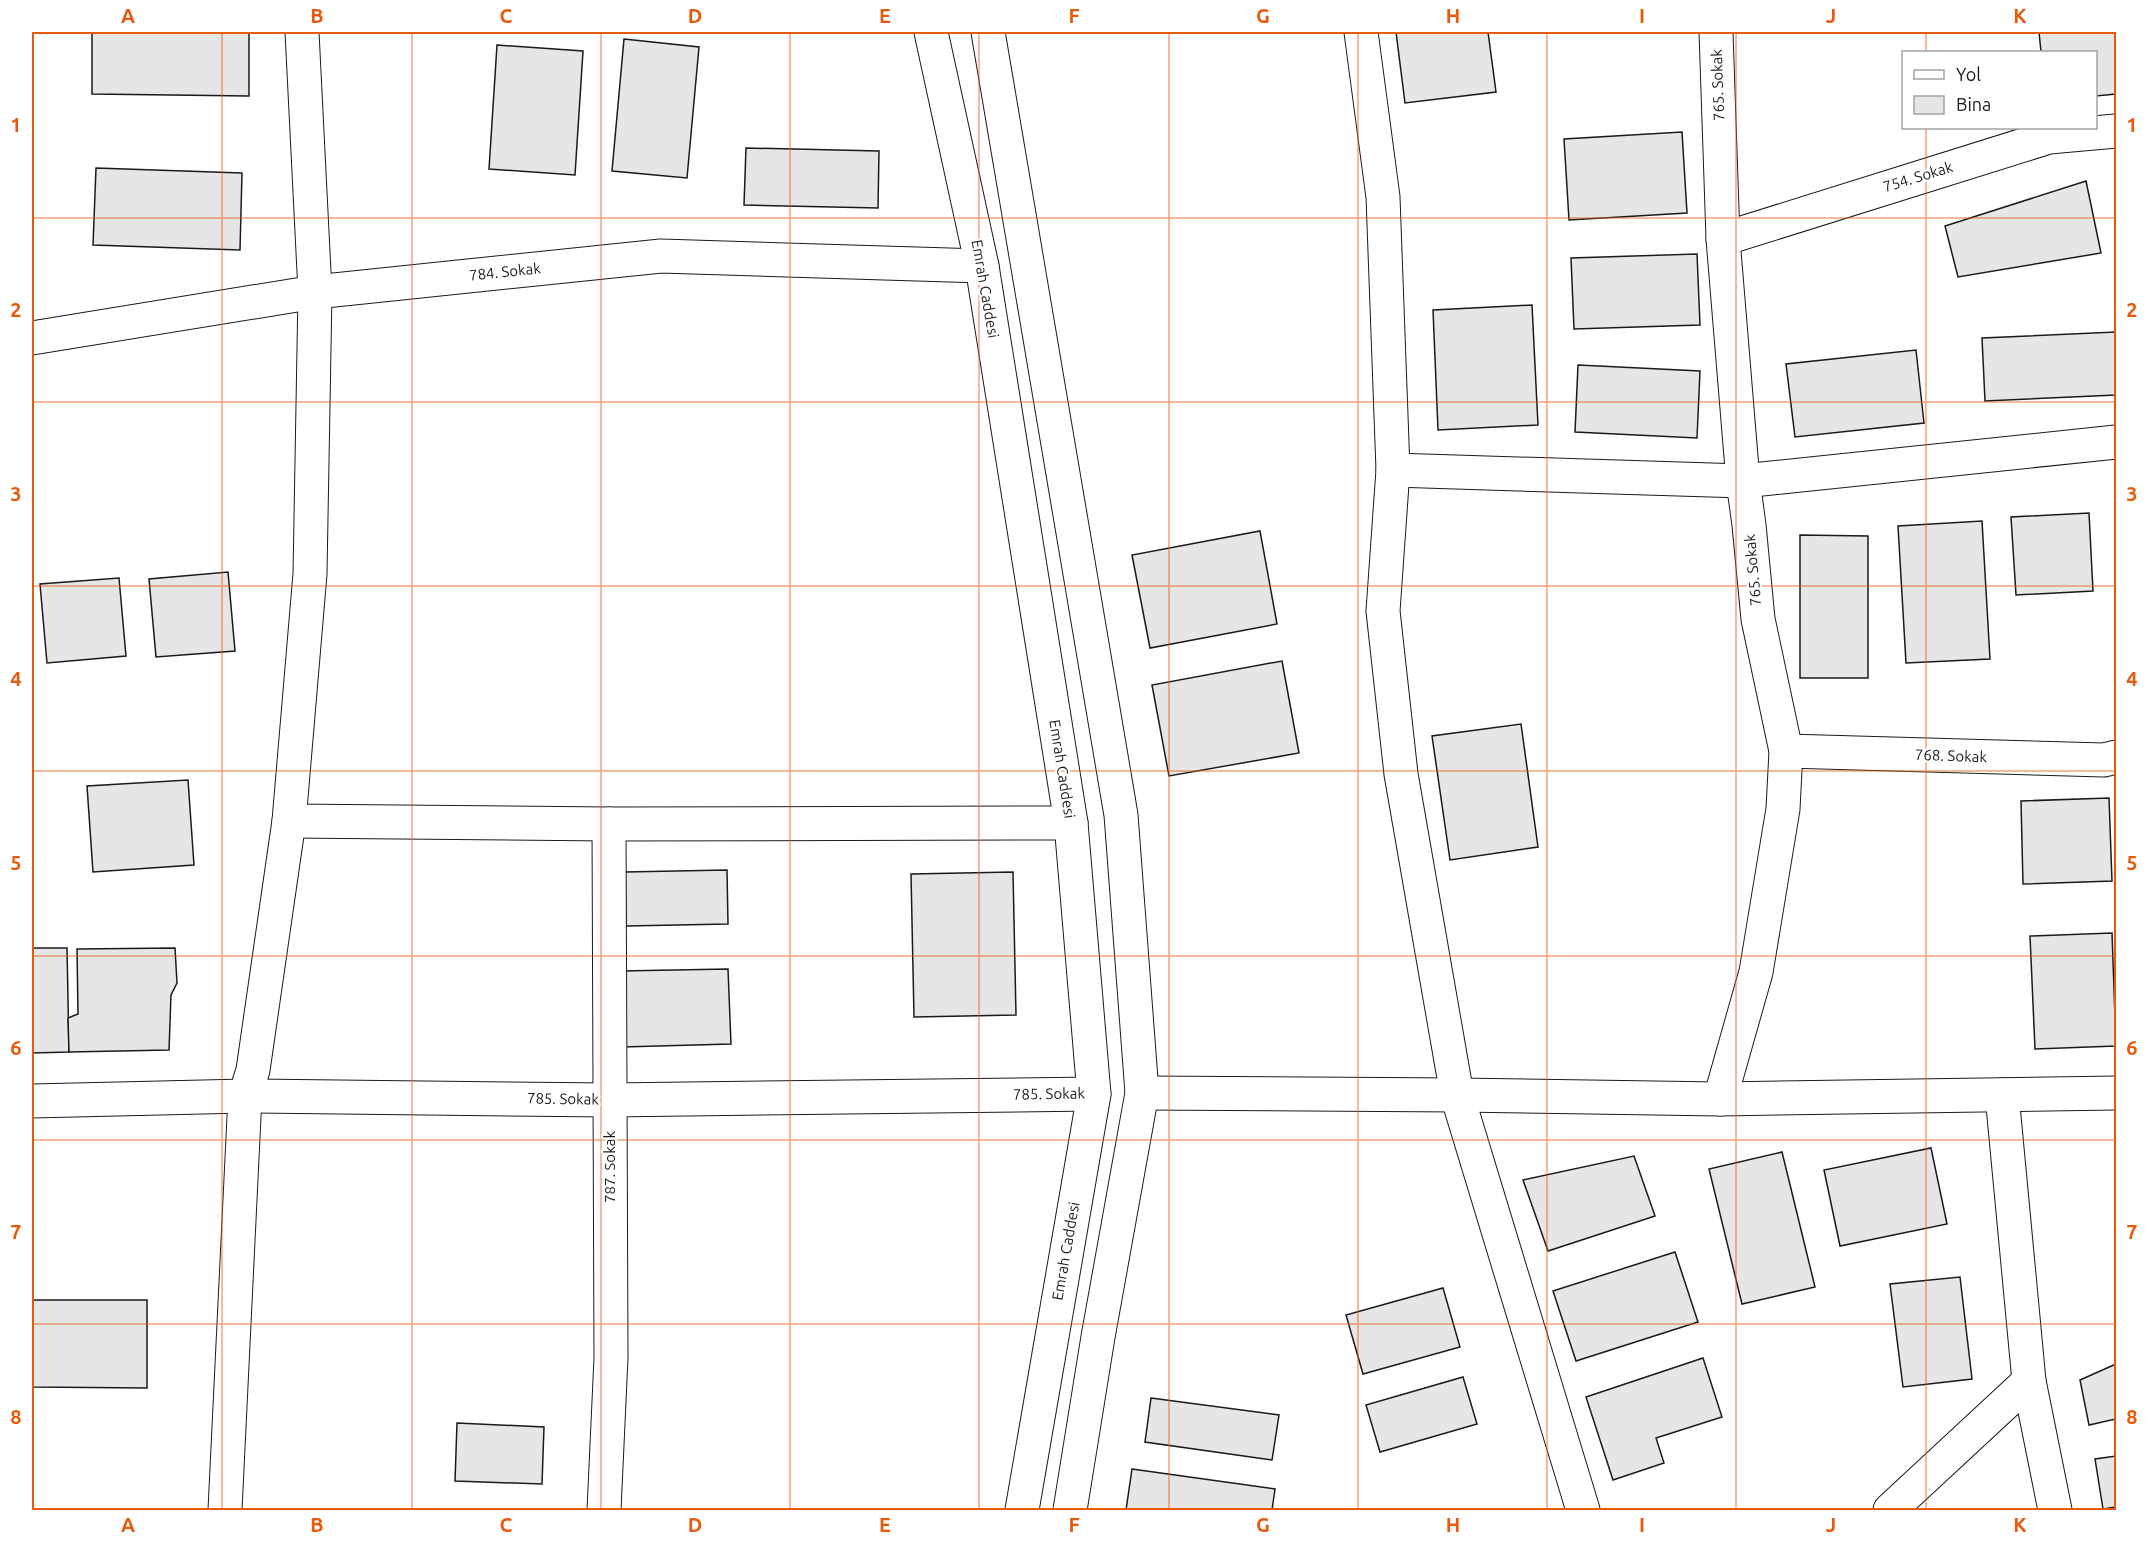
<svg xmlns="http://www.w3.org/2000/svg" width="2148" height="1542" font-family="Ubuntu,sans-serif">
<style>
.building{fill:#e6e6e6;stroke:#1a1a1a;stroke-width:1.5}
.lines{fill:none;stroke-linecap:round;stroke-linejoin:round}
.street-casing{stroke:#1a1a1a;stroke-width:35}
.secondary-casing{stroke:#1a1a1a;stroke-width:35}
.street{stroke:#fff;stroke-width:33}
.secondary{stroke:#fff;stroke-width:33}
.grid{fill:none;stroke:#e8590c;stroke-width:1.5;stroke-opacity:0.55}
.labels{text-anchor:middle;stroke-width:4.5;stroke-linejoin:round;paint-order:stroke}
.street-label{font-size:15px;fill:#1a1a1a;stroke:#fff}
.neatline{fill:none;stroke:#e8590c;stroke-width:2}
.grid-label{font-size:20px;text-anchor:middle;font-weight:bold;fill:#e8590c}
</style>
<rect width="100%" height="100%" fill="#fff"/>
<!-- building -->
<g class="building">
<path d="M92,32H249V96L92,94Z"/>
<path d="M1396,32H1488L1496,92L1405,103Z"/>
<path d="M2039,32H2115L2116,94L2096,96V52H2041Z"/>
<path d="M624,39L699,47L687,178L612,171Z"/>
<path d="M497,45L583,51L575,175L489,169Z"/>
<path d="M1682,132L1687,213L1569,220L1564,139Z"/>
<path d="M746,148L879,151L878,208L744,205Z"/>
<path d="M96,168L242,173L240,250L93,245Z"/>
<path d="M2086,181L2101,253L1958,277L1945,226Z"/>
<path d="M1697,254L1700,325L1574,329L1571,258Z"/>
<path d="M1532,305L1538,425L1438,430L1433,310Z"/>
<path d="M2116,332V395L1985,401L1982,338Z"/>
<path d="M1916,350L1924,423L1795,437L1786,364Z"/>
<path d="M1578,365L1700,371L1697,438L1575,432Z"/>
<path d="M2089,513L2093,591L2016,595L2011,517Z"/>
<path d="M1982,521L1990,659L1906,663L1898,526Z"/>
<path d="M1260,531L1277,624L1150,648L1132,555Z"/>
<path d="M1800,535L1868,536V678H1800Z"/>
<path d="M228,572L235,651L156,657L149,579Z"/>
<path d="M119,578L126,656L47,663L40,584Z"/>
<path d="M1282,661L1299,753L1169,776L1152,685Z"/>
<path d="M1521,724L1538,847L1450,860L1432,736Z"/>
<path d="M188,780L194,865L93,872L87,786Z"/>
<path d="M2109,798L2112,881L2023,884L2021,801Z"/>
<path d="M727,870L728,924L626,926L625,872Z"/>
<path d="M1013,872L1016,1015L914,1017L911,874Z"/>
<path d="M2112,933L2116,1046L2035,1049L2030,936Z"/>
<path d="M32,948H67L69,1052L32,1053Z"/>
<path d="M175,948L177,983L171,995L169,1050L69,1052L68,1018L78,1014L77,949Z"/>
<path d="M728,969L731,1044L622,1047L620,971Z"/>
<path d="M1931,1148L1947,1224L1840,1246L1824,1170Z"/>
<path d="M1782,1152L1815,1287L1742,1304L1709,1169Z"/>
<path d="M1634,1156L1655,1216L1548,1251L1523,1180Z"/>
<path d="M1675,1252L1698,1322L1576,1361L1553,1291Z"/>
<path d="M1960,1277L1972,1379L1903,1387L1890,1284Z"/>
<path d="M1443,1288L1460,1347L1363,1374L1346,1315Z"/>
<path d="M32,1300H147V1388L32,1387Z"/>
<path d="M1703,1358L1722,1417L1656,1438L1664,1463L1613,1480L1586,1397Z"/>
<path d="M2116,1364V1419L2089,1425L2080,1380Z"/>
<path d="M1463,1377L1477,1424L1380,1452L1366,1405Z"/>
<path d="M1151,1398L1279,1415L1272,1460L1145,1442Z"/>
<path d="M457,1423L544,1427L542,1484L455,1481Z"/>
<path d="M2116,1456V1507L2103,1509L2095,1459Z"/>
<path d="M1132,1469L1275,1489L1272,1510H1126Z"/>
</g>
<g class="lines">
<!-- street casing -->
<g class="street-casing">
<g id="street">
<path d="M1361,32L1383,197L1393,470L1383,611L1401,774L1457,1095L1583,1510"/>
<path d="M1716,32L1723,239L1743,481L1749,525L1758,619L1786,751L1783,809L1756,972L1720,1099"/>
<path d="M1723,239L2049,137L2116,131"/>
<path d="M32,338L315,292L661,256L982,266"/>
<path d="M1393,470L1743,481L2116,442"/>
<path d="M1786,751L2104,760L2116,757"/>
<path d="M289,821L609,824L1071,823"/>
<path d="M1142,1093L1457,1095L1720,1099L2116,1093"/>
<path d="M2002,1095L2029,1381L2055,1510"/>
<path d="M32,1101L245,1096L610,1100L1094,1094"/>
<path d="M225,1510L245,1096L253,1070L289,821L310,574L315,292L302,32"/>
<path d="M604,1510L611,1358L609,824"/>
<path d="M1890,1510L2029,1381"/>
</g>
</g>
<!-- secondary casing -->
<g class="secondary-casing">
<g id="secondary">
<path d="M931,32L982,266L1071,823L1094,1094L1022,1510"/>
<path d="M988,32L1121,815L1142,1093L1098,1337L1070,1510"/>
</g>
</g>
<!-- street -->
<use href="#street" class="street"/>
<!-- secondary -->
<use href="#secondary" class="secondary"/>
</g>
<!-- grid -->
<path class="grid" d="M222,32V1510M412,32V1510M601,32V1510M790,32V1510M979,32V1510M1169,32V1510M1358,32V1510M1547,32V1510M1736,32V1510M1926,32V52M1926,128V1510M32,218H2116M32,402H2116M32,586H2116M32,771H2116M32,956H2116M32,1140H2116M32,1324H2116"/>
<g class="labels">
<!-- street labels -->
<g class="street-label">
<text transform="translate(1718 85) rotate(-92)" y="5">765. Sokak</text>
<text transform="translate(1918 177) rotate(-17)" y="5">754. Sokak</text>
<text transform="translate(505 272) rotate(-6)" y="5">784. Sokak</text>
<text transform="translate(985 289) rotate(80)" y="5">Emrah Caddesi</text>
<text transform="translate(1753 570) rotate(-95)" y="5">765. Sokak</text>
<text transform="translate(1951 756) rotate(2)" y="5">768. Sokak</text>
<text transform="translate(1062 769) rotate(81)" y="5">Emrah Caddesi</text>
<text transform="translate(1049 1094) rotate(-1)" y="5">785. Sokak</text>
<text transform="translate(563 1099) rotate(1)" y="5">785. Sokak</text>
<text transform="translate(610 1167) rotate(-90)" y="5">787. Sokak</text>
<text transform="translate(1066 1251) rotate(-80)" y="5">Emrah Caddesi</text>
</g>
</g>
<!-- border -->
<rect width="2148" height="1542" fill="none" stroke="#ffffff" stroke-width="66"/>
<!-- legend -->
<rect x="1902" y="51" width="195" height="78" fill="#ffffff" stroke="#a3a3a3" stroke-width="1.5"/>
<rect x="1914" y="70" width="30" height="9" fill="#ffffff" stroke="#a3a3a3" stroke-width="1.5"/>
<text x="1956" y="81" font-size="18" fill="#1a1a1a">Yol</text>
<rect x="1914" y="96" width="30" height="18" fill="#e6e6e6" stroke="#a3a3a3" stroke-width="1.5"/>
<text x="1956" y="111" font-size="18" fill="#1a1a1a">Bina</text>
<rect x="33" y="33" width="2082" height="1476" class="neatline"/>
<g class="grid-label">
<text x="128" y="23">A</text>
<text x="317" y="23">B</text>
<text x="506" y="23">C</text>
<text x="695" y="23">D</text>
<text x="885" y="23">E</text>
<text x="1074" y="23">F</text>
<text x="1263" y="23">G</text>
<text x="1453" y="23">H</text>
<text x="1642" y="23">I</text>
<text x="1831" y="23">J</text>
<text x="2020" y="23">K</text>
<text x="16" y="132">1</text>
<text x="2132" y="132">1</text>
<text x="16" y="317">2</text>
<text x="2132" y="317">2</text>
<text x="16" y="501">3</text>
<text x="2132" y="501">3</text>
<text x="16" y="686">4</text>
<text x="2132" y="686">4</text>
<text x="16" y="870">5</text>
<text x="2132" y="870">5</text>
<text x="16" y="1055">6</text>
<text x="2132" y="1055">6</text>
<text x="16" y="1239">7</text>
<text x="2132" y="1239">7</text>
<text x="16" y="1424">8</text>
<text x="2132" y="1424">8</text>
<text x="128" y="1532">A</text>
<text x="317" y="1532">B</text>
<text x="506" y="1532">C</text>
<text x="695" y="1532">D</text>
<text x="885" y="1532">E</text>
<text x="1074" y="1532">F</text>
<text x="1263" y="1532">G</text>
<text x="1453" y="1532">H</text>
<text x="1642" y="1532">I</text>
<text x="1831" y="1532">J</text>
<text x="2020" y="1532">K</text>
</g>
</svg>
